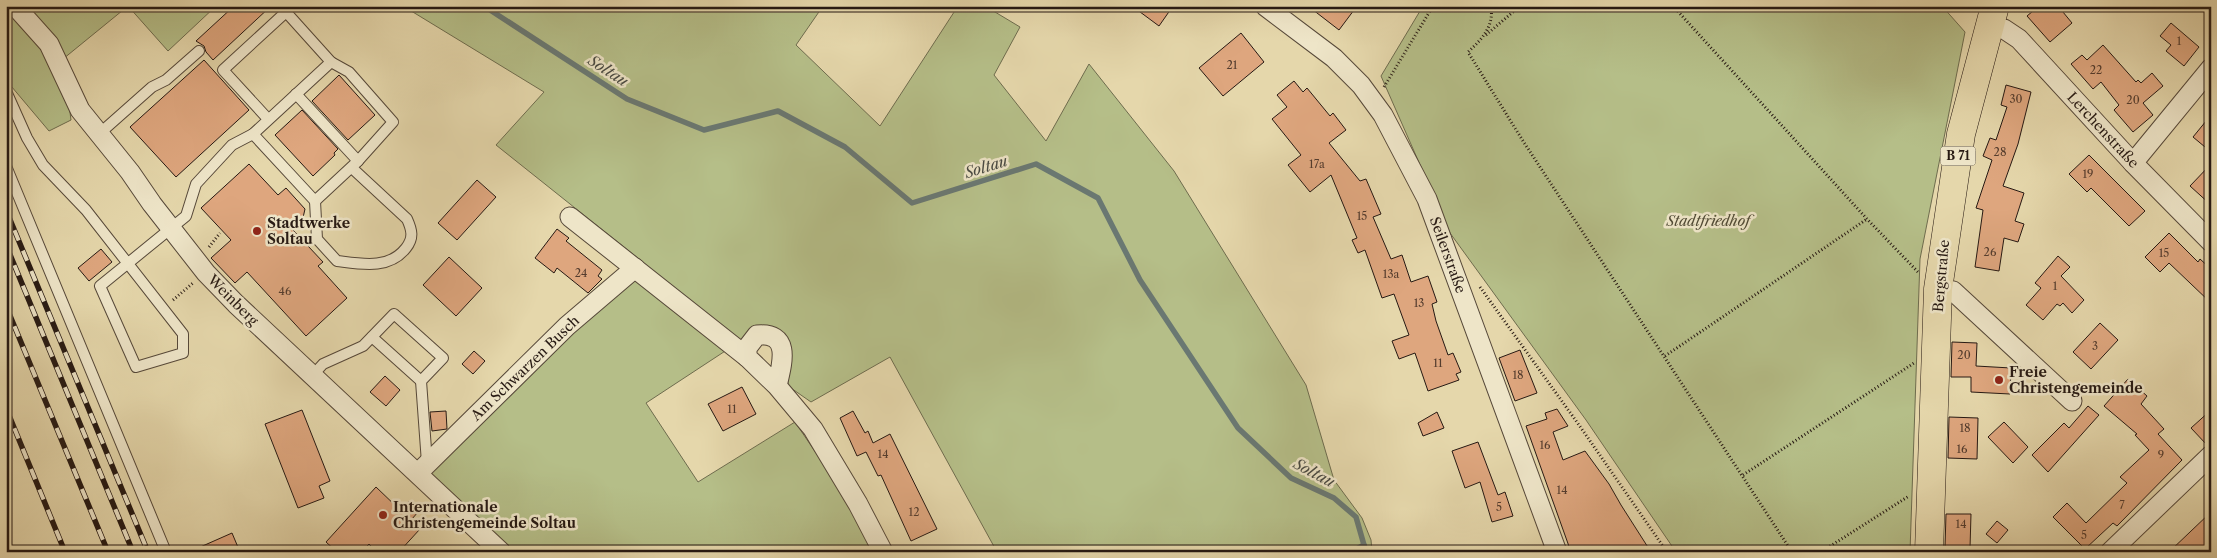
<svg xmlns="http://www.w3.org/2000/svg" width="2217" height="558" font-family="'Libre Caslon Text',serif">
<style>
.green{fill:#b5be88;stroke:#6e6c4e}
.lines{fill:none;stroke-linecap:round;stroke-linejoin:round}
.stream{stroke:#6a7872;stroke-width:5.5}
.building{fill:#dea67e;stroke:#261913}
.lane-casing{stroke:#564839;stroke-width:12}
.street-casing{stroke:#564839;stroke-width:21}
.primary-casing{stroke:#261913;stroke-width:29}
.path{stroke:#261913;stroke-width:3;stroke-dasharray:1 2.5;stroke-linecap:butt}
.lane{stroke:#eee5c8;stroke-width:10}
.street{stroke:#eee5c8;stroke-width:19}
.primary{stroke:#e5d7ab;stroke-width:28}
.rail-casing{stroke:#261913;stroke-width:5.5}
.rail{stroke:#eee5c8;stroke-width:4;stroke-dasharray:11;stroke-linecap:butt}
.poi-dot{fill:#8f2418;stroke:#eee5c8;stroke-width:2}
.labels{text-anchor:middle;stroke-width:5;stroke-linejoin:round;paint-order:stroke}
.number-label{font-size:11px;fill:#543c2e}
.shield{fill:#eee5c8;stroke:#625649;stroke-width:1}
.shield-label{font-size:12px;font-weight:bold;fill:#261913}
.street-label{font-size:14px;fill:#261913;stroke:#eee5c8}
.park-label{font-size:14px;font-style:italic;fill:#514b36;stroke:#eee5c8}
.poi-label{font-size:14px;font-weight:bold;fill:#261913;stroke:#eee5c8;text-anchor:start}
.water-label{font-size:15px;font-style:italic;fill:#484942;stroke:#eee5c8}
</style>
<rect width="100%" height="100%" fill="#e5d7ab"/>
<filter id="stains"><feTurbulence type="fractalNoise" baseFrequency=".004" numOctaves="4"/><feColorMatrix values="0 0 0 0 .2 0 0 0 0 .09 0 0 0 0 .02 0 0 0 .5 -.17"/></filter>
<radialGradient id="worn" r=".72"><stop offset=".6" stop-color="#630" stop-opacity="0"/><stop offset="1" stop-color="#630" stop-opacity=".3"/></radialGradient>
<!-- green -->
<g class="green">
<path d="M6,6H216L168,51L128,6L63,59L71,120L49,131L6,80Z"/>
<path d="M403,6H823L796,45L880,126L958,6H985L1020,27L994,75L1046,141L1089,64L1174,171L1306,385L1334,480L1362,518L1371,540L1372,552H997L890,357L811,402L788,386V356L783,339L742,340L646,403L698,482L795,422L831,475L874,552H510L425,468L565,321L639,259L496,145L544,92Z"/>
<path d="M1423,6H1942L1965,32L1920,259L1910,552H1676L1586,420L1450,233L1381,76Z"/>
</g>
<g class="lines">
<!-- stream -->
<g class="stream">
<path d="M484,6L627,99L704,130L778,111L845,147L912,203L1036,164L1098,198L1140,280L1238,428L1291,478L1334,498L1356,517L1366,552"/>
<path d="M1351,552L1364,545"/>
</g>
</g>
<!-- building -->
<g class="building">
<path d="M234,6H271L213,60L206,52L204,46L196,41Z"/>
<path d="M1132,6H1173L1159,26Z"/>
<path d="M1308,6H1357L1339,30Z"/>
<path d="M2039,6H2058L2072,23L2050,42L2027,16Z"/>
<path d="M2171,23L2199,47L2184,66L2166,51L2171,45L2160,36Z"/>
<path d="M1241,33L1264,62L1223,96L1199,68Z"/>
<path d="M2103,45L2136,82L2138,80L2141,83L2152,73L2163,86L2143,103L2153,115L2133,132L2114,110L2119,105L2101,82L2093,89L2071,64L2082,55L2087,60Z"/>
<path d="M204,60L249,110L176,177L130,127Z"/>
<path d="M339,75L375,115L348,140L312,101Z"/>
<path d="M1294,81L1303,92L1307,88L1330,116L1333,113L1346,130L1329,143L1360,181L1366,179L1381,214L1373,217L1391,259L1402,255L1411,282L1428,276L1437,302L1432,304L1436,321L1448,355L1453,353L1461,372L1456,374L1459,380L1428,391L1415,353L1399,359L1392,341L1409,335L1394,294L1382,298L1365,250L1358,253L1352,240L1357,238L1331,175L1310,192L1288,165L1301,155L1272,119L1287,107L1277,95Z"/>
<path d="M2006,85L2031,92L2018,144L2003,186L2024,193L2015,221L2024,224L2018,242L2004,238L1999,271L1975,267L1983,210L1976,208L1992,160L1983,156L1990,138L1996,140L2007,107L2001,105Z"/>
<path d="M302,110L338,149L334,153L335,155L313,176L275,135Z"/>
<path d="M2211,115V152L2193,137Z"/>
<path d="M2089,155L2145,211L2129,226L2091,188L2087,192L2069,174Z"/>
<path d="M249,164L278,195L286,188L305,209L302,222L293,230L323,262L318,266L347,298L306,336L247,272L235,283L211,258L231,240L201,208Z"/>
<path d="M2211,164V205L2190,186Z"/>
<path d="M477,180L496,197L457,240L438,223Z"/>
<path d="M557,229L569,238L566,241L602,270L598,276L602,279L588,293L557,268L554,273L535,258Z"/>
<path d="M2169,233L2198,262L2200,259L2211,269V303L2169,263L2160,272L2145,257Z"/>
<path d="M101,249L112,262L89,281L78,268Z"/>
<path d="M2058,256L2070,267L2061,276L2084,300L2072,313L2063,303L2060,306L2057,304L2043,320L2026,305L2041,288L2035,283Z"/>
<path d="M449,257L482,288L456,316L423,285Z"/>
<path d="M2100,323L2118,340L2091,369L2073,352Z"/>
<path d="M1952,342L1977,343L1976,366L2011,368L2010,394L1971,392V377H1951Z"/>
<path d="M1520,350L1537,393L1515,401L1499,358Z"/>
<path d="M474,351L485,361L473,374L462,364Z"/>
<path d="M385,376L400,390L386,406L370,392Z"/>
<path d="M2128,379L2147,396L2141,404L2164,429L2158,434L2182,460L2117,526L2113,523L2085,549L2053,517L2067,503L2086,523L2127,483L2120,477L2149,450L2135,435L2137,434L2104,406Z"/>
<path d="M742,387L756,414L723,431L708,404Z"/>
<path d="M2088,406L2099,415L2048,472L2032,455L2064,423L2069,428Z"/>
<path d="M1557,409L1568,426L1553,432L1563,460L1585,451L1609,484L1621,505L1651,552H1571L1526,426L1547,419L1545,413Z"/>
<path d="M302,410L330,481L319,486L324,498L298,508L265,424Z"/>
<path d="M2211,410V444L2207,445L2191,428Z"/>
<path d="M446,411L447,429L432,431L430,412Z"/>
<path d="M853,411L865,433L868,431L873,443L890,434L937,529L911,541L881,475L878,476L866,452L857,456L840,418Z"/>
<path d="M1437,412L1444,428L1423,436L1418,423Z"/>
<path d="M1949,417L1978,418L1977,459L1948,458Z"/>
<path d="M2004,422L2028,447L2013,463L1988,437Z"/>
<path d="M1478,442L1498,495L1505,492L1513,516L1492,522L1480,482L1465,488L1452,451Z"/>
<path d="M376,487L400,510L409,501L419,511L411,520L420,529L399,552H377L369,544L361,552H337L326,542Z"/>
<path d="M2211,512V552H2169Z"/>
<path d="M1946,514H1971L1970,548L1945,547Z"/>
<path d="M1997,521L2008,530L1997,543L1986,534Z"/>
<path d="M232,533L240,552H189Z"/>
</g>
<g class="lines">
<!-- lane casing -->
<g class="lane-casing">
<g id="lane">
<path d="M331,62L349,72L393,122L358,161"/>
<path d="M6,91L27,138L43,165L86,210L183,334V353L136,367L100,286L186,216L196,184L232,145L253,134L331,62L286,12L223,70L268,119"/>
<path d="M99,134L152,87L166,80L199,51"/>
<path d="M253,134L315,201L358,161L296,94"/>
<path d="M6,166L166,552"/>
<path d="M315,201L317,239L337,261C361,264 389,270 406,248C414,238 412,230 407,219L352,168"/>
<path d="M372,337L421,381"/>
<path d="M313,375L323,364L363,346L394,314L443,358L421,381L427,463"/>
</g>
</g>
<!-- street casing -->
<g class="street-casing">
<g id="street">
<path d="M15,6L49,44L80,110L130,172L152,204L206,273L236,304L501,552"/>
<path d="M1265,6L1334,58L1361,85L1383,115L1427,199L1557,552"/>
<path d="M1990,26L2004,29L2019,39L2133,163L2211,242"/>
<path d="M2133,163L2211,68"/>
<path d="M570,217L747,357"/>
<path d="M1938,289L1953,291L2072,401"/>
<path d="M777,386C782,364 792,332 757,335L747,348V357L777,386L813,429L858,504L883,552"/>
<path d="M418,473L567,326L635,268"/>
<path d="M2110,552L2211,455"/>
</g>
</g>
<!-- primary casing -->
<g class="primary-casing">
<path id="primary" d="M1929,552L1938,289L1961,134L1995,6"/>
</g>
<!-- path -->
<g class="path">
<path d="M1491,6C1494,27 1482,39 1468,52L1523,141L1792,552"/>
<path d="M1673,6L1867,219L1918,272"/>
<path d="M1486,35L1520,6"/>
<path d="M1384,87L1433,6"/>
<path d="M209,247L220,233"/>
<path d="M1480,287L1579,425L1667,552"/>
<path d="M173,300L193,283"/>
<path d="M1665,356L1867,219"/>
<path d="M1743,475L1914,363"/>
<path d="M1821,552L1909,496"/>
</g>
<!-- lane -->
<use href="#lane" class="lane"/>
<!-- street -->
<use href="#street" class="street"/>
<!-- primary -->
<use href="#primary" class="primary"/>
<!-- rail casing -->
<g class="rail-casing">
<g id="rail">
<path d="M6,210L148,552"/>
<path d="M6,245L133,552"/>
<path d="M6,306L108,552"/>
<path d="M6,408L65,552"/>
</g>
</g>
<!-- rail -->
<use href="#rail" class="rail"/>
</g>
<!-- markers -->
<g class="poi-dot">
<circle cx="257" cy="231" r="5"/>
<circle cx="1999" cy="380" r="5"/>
<circle cx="383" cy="515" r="5"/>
</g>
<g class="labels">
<!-- number labels -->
<g class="number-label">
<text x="2179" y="45">1</text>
<text x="1232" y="69">21</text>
<text x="2096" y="74">22</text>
<text x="2016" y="103">30</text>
<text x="2133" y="104">20</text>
<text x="2000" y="156">28</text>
<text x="1317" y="168">17a</text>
<text x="2088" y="178">19</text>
<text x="1362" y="220">15</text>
<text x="1990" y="256">26</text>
<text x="2164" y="257">15</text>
<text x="581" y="277">24</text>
<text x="1391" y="278">13a</text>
<text x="2055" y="290">1</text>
<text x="285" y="295">46</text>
<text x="1419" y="307">13</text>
<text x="2095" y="350">3</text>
<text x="1964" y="359">20</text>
<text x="1438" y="367">11</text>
<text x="1518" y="379">18</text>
<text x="732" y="413">11</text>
<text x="1965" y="432">18</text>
<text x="1545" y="449">16</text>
<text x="1962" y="453">16</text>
<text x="883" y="458">14</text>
<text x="2161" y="459">9</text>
<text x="1562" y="494">14</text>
<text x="2122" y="509">7</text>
<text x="1499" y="511">5</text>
<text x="914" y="516">12</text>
<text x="1961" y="528">14</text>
<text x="2084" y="539">5</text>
</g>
<!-- shield labels -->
<rect class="shield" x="1940.5" y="146.5" width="35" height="19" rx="4"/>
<g class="shield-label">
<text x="1958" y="160">B 71</text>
</g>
<!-- street labels -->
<g class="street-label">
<text transform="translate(2103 130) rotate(47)" y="5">Lerchenstraße</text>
<text transform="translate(1448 255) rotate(70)" y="5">Seilerstraße</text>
<text transform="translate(1941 276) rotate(-85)" y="5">Bergstraße</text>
<text transform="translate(233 300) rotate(45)" y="5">Weinberg</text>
<text transform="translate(525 368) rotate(-44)" y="5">Am Schwarzen Busch</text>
</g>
<!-- park labels -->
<g class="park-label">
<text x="1708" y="226">Stadtfriedhof</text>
</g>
<!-- poi labels -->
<g class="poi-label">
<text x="267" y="228">Stadtwerke<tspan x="267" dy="16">Soltau</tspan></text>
<text x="2009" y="377">Freie<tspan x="2009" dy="16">Christengemeinde</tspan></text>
<text x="393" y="512">Internationale<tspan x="393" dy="16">Christengemeinde Soltau</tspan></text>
</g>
<!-- water labels -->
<g class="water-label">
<text transform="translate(608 71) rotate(33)" y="5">Soltau</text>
<text transform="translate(986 167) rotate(-17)" y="5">Soltau</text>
<text transform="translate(1314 473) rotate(28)" y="5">Soltau</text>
</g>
</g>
<!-- margin -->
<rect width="2217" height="558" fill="none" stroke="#e5d7ab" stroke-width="25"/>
<rect x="8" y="8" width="2202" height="543" fill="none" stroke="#261913" stroke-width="2.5"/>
<rect x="12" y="12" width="2192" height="533" fill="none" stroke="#261913"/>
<rect width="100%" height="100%" filter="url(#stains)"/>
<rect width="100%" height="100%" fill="url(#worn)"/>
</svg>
